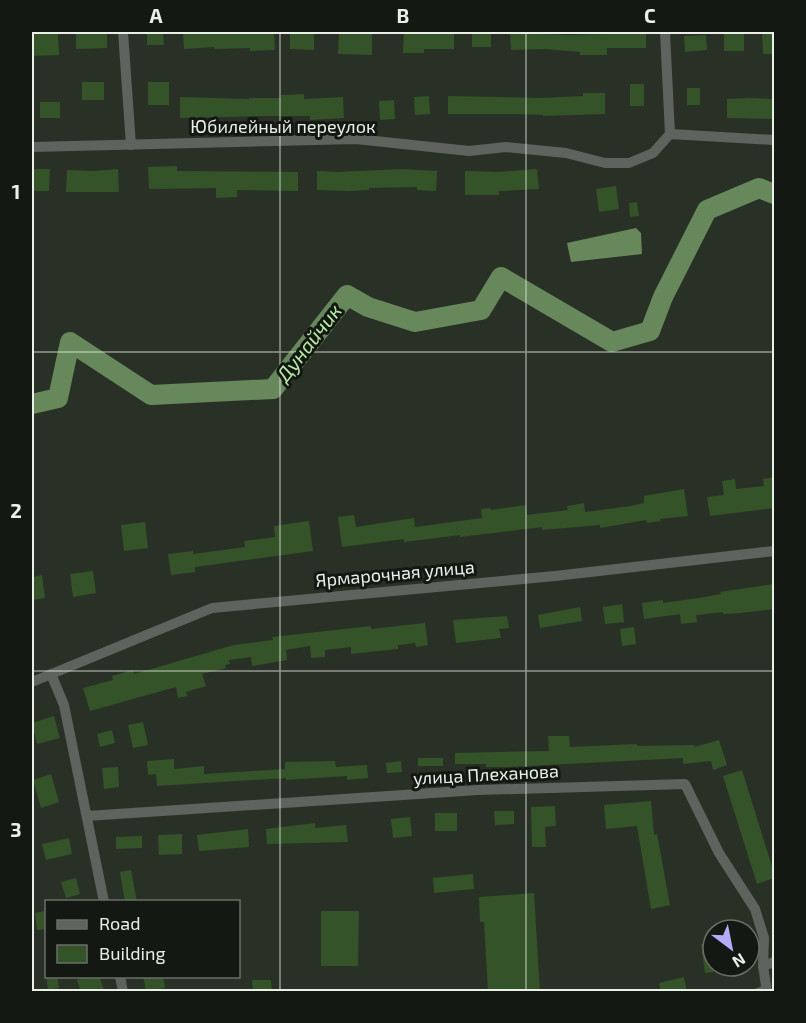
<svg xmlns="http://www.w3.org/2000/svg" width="806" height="1023" font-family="'Exo 2',sans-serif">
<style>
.water{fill:#67885b}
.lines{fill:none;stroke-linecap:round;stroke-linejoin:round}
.river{stroke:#67885b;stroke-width:20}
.building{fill:#345328}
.service{stroke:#5f635e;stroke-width:5}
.minor{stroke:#5f635e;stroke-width:10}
.grid{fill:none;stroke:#eaefe8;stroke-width:1.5;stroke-opacity:0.55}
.labels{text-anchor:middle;stroke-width:6;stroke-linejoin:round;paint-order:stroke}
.street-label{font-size:18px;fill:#eaefe8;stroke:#141813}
.water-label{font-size:20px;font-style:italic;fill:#b8eba6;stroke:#141813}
.neatline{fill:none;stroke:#eaefe8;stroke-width:2}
.grid-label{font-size:20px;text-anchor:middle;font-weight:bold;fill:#eaefe8}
</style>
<rect width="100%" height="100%" fill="#293127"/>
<!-- water -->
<path class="water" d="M636,228L641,233L642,254L571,262L567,243Z"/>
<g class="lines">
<!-- river -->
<path class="river" d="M32,404L58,398L70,342L151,395L273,389L347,295L368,307L415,322L481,310L501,277L612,342L650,331L663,297L707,210L759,188L774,194"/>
</g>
<!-- building -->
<g class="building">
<path d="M32,32H58L59,55L33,56Z"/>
<path d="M76,32H107V48L76,49Z"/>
<path d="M147,32H163L164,45H147Z"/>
<path d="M183,32H274L275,50L250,51V48L215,49L214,47L184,49Z"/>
<path d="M290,32L314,33V50L290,49Z"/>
<path d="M339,32L372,33V55L338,54Z"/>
<path d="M404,32H454V49H424V53H403Z"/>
<rect x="472" y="32" width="19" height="15"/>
<path d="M774,32V54H763L762,33Z"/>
<path d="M510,33L568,35L646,33V48H607V55H580V52L546,49L511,50Z"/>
<path d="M744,33V51H724V34Z"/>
<path d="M706,35L707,50L685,52L684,36Z"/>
<rect x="82" y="82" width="22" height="18"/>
<rect x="148" y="82" width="21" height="23"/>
<rect x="630" y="84" width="14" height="22"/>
<rect x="687" y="88" width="13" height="17"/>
<path d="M583,93H605V114L543,116V115L518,114H448V96L543,98L583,96Z"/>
<path d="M304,94V99L343,97L344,118L310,120V116H268L180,118V97L249,99V98H281V95Z"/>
<path d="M429,96L430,114L415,115L414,97Z"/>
<path d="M749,98L774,99V119L727,118V99Z"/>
<path d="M394,100L395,119L380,120L379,101Z"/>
<rect x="40" y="102" width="20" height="16"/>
<path d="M177,166V171L298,172V191L237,190V197L216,198V188L149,189L148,167Z"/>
<path d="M32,169H50L49,191H32Z"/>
<path d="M118,169L119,192H66L67,170L94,171Z"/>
<path d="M402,169L437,171L436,191L417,190V187L369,188V190L348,191L317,190V171L337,172Z"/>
<path d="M537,169L539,189L499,191V195H465V171L499,172Z"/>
<path d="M616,186L619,209L599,212L596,189Z"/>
<path d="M637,202L639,216L630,217L629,203Z"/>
<path d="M774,477V508L710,516L707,497L724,495L722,481L735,479L736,489L764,486L763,479Z"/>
<path d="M684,489L688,516L660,519L661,521L647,523L646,520L600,528V525L542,530V527L460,537V535L404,542V539L342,547L338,517L354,515L356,527L414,518L415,527L482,518L481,509L490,508L491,510L526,505L527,515L568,510L567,506L584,503L585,512L631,506L644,503V496Z"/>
<path d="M309,521L313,551L195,567V572L171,575L168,554L193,551V554L245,547L244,541L275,537L274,526Z"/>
<path d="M145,522L148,548L124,551L121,525Z"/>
<path d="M93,571L96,593L73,597L70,574Z"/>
<path d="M42,575L45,598L32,600V577Z"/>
<path d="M774,584V609L741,613L723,614V612L696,615L697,622L681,624L680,614L644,619L642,603L663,600V603L705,597L721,594L720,592Z"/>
<path d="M622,604L624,622L605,624L603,607Z"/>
<path d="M580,607L582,621L540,628L538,615Z"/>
<path d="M507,616L509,628L499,629L501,638L456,643L453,620Z"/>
<path d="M425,623L428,645L416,647L415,643L398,645V649L351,654V647L325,650V657L311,658L310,646L286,650L287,660L252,666L251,657L229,660L230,664L225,665L226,668L202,674L206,686L186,692L187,696L178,698L176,687L90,711L83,688L113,680L112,676L133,670L134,674L234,645L273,640L272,637L371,626V629Z"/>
<path d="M634,627L636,644L622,646L620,629Z"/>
<path d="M54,716L60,738L37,744L32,723Z"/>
<path d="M143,722L148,745L133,748L128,725Z"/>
<path d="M112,730L115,743L100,747L97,734Z"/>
<path d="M548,736H569L570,747L637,744V746L694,745V747L719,740L727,765L713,770L711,761L683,764V758L509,767H486V764H455V753L549,751Z"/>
<rect x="418" y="758" width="25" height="8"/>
<path d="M174,759V769L204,766V774L285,769V762L335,761L336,767L367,765L368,778L347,780V776L286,780V778L157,786L156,774L148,775L147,761Z"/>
<path d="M401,761L402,772L387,773L386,763Z"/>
<path d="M118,767L119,787L104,789L102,768Z"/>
<path d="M742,770L774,873V878L757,884L723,776Z"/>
<path d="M51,774L59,802L41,808L33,780Z"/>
<path d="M651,801L654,835L657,834L670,905L651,909L637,826L606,829L604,805Z"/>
<path d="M555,806L556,826L545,827L546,847H532L531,807Z"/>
<path d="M494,811H514V824L495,825Z"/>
<rect x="435" y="813" width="22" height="18"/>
<path d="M410,817L412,836L393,838L391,819Z"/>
<path d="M315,823V828L346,825L348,842L267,844L266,829Z"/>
<path d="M248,829L249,847L199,851L197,835Z"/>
<path d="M182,834V854L159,855L158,835Z"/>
<path d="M142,836V848L116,849V837Z"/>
<path d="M69,838L72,854L46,860L42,844Z"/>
<path d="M131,870L137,902H125L120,872Z"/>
<path d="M473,874L474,889L434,893L433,878Z"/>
<path d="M76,878L80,894L66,898L61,882Z"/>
<path d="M534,893L540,992H488L484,922H480L479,897Z"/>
<path d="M46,911V929L37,930L35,913Z"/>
<path d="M321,911H359L358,966H321Z"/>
<path d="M713,943V972L705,973L701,944Z"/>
<path d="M46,976H57L59,988L48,990Z"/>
<path d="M88,976H99L104,990L81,992L77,980Z"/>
<path d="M143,976H163L165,988L146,991Z"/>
<path d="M684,977L687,992H661L659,983Z"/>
<path d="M252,980H271L272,992H253Z"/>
</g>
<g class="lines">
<!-- service -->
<path class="service" d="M754,992L766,987"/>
<!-- minor -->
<g class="minor">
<path d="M123,32L131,145"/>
<path d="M665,32L670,134"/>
<path d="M32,147L356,139L469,151L506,147L566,153L605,163H629L653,153L670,134L774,140"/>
<path d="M51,674L64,705L104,902"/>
<path d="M32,682L212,608L555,576L774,551"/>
<path d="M87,816L478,790L685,784L719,853L755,909L764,938L763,966L767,992"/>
<path d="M763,966L774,962"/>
<path d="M120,976L123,992"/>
</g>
</g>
<!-- grid -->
<path class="grid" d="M280,32V992M526,32V992M32,352H774M32,671H774"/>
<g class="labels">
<!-- street labels -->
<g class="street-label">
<text x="283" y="133">Юбилейный переулок</text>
<text transform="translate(395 574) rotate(-5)" y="6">Ярмарочная улица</text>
<text transform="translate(486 775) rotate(-3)" y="6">улица Плеханова</text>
</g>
<!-- water labels -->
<g class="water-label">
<text transform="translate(309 343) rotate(-52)" y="7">Дунайчик</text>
</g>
</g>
<!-- border -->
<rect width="806" height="1023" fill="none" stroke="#141813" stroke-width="66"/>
<!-- legend -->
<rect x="45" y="900" width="195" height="78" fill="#141813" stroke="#6a6e68" stroke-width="1.5"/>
<rect x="57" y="920" width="30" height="9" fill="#5f635e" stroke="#6a6e68" stroke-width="1.5"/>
<text x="99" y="930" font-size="18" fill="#eaefe8">Road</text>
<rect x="57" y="945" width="30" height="18" fill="#345328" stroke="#6a6e68" stroke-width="1.5"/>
<text x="99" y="960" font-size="18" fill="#eaefe8">Building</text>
<!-- north arrow -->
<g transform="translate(731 948) rotate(148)"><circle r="28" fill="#141813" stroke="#6a6e68" stroke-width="1.5"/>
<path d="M0-4.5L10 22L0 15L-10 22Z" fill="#b3acf9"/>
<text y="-9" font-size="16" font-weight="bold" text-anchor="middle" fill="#eaefe8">N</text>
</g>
<rect x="33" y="33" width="740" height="957" class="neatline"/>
<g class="grid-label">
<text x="156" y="23">A</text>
<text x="403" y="23">B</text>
<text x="650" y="23">C</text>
<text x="16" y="199">1</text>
<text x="16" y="518">2</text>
<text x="16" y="837">3</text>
</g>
</svg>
